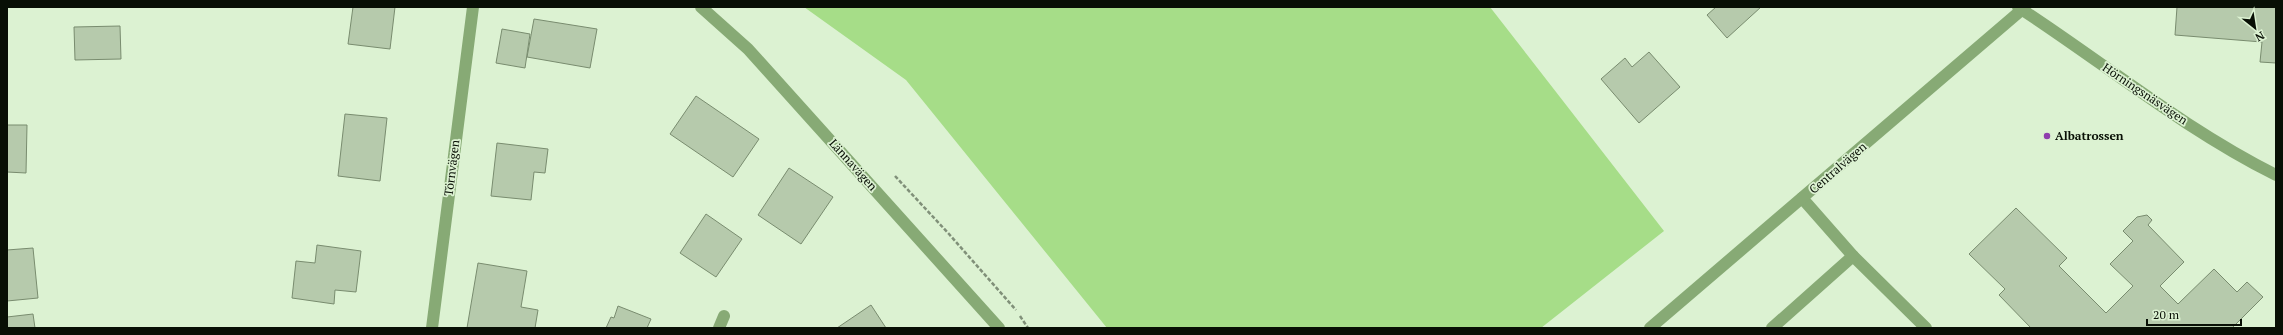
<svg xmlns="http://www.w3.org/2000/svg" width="2283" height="335" font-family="'PT Serif',serif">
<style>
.green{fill:#a6dd88}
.building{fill:#b6caac;stroke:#798c6f}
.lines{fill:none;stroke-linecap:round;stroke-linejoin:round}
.path{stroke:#809079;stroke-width:2.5;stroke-dasharray:4 2;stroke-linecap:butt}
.lane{stroke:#87aa75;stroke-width:12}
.street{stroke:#87aa75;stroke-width:12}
.poi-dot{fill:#8f3ead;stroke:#dcf2d2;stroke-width:1.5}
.labels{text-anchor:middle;stroke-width:3.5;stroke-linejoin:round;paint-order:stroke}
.street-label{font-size:12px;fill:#080f05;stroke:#dcf2d2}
.poi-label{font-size:12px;font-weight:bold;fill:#080f05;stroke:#dcf2d2;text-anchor:start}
</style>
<rect width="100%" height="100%" fill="#dcf2d2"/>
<!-- green -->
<path class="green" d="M804,7H1490L1664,231L1541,328H1107L906,80Z"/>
<!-- building -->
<g class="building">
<path d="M353,7H395L390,49L348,44Z"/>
<path d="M1716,7H1761L1727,38L1707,15Z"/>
<path d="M2177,7H2276V63L2260,62L2262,42L2175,35Z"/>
<path d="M534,19L597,29L590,68L527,57Z"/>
<path d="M120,26L121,59L75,60L74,27Z"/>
<path d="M502,29L530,34L525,68L496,63Z"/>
<path d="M1649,52L1680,87L1639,123L1601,79L1625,58L1632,67Z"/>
<path d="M696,96L759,139L733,177L670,134Z"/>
<path d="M345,114L387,118L380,181L338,176Z"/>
<path d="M7,125H27L26,173L7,172Z"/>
<path d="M497,143L548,149L545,173L534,172L531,200L491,196Z"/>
<path d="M789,168L833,197L801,244L758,215Z"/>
<path d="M2016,208L2067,258L2059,266L2106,313L2133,286L2110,264L2133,241L2123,231L2137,217L2147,215L2152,220L2148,225L2184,262L2160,286L2178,304L2214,269L2237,292L2247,282L2263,297L2232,328H2031L1999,295L2005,289L1969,254Z"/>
<path d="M706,214L742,239L716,277L680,253Z"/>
<path d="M317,245L361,251L356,292L335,290L334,304L292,298L296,261L315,263Z"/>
<path d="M33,248L38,298L7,301V250Z"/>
<path d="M478,263L527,271L521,307L538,310L535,328H467Z"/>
<path d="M871,305L886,328H837Z"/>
<path d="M618,306L651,319L647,328H606L611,317L614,318Z"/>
<path d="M33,314L35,328H7V317Z"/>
</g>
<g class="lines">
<!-- path -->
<g class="path">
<path d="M895,176L949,234L1016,310"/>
<path d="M1020,316L1028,328"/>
</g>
<!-- lane -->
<g class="lane">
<path d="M1853,256L1926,328"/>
<path d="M719,328L724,316"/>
<path d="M1772,328L1853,256L1802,198"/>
</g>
<!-- street -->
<g class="street">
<path d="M701,7L748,49L999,328"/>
<path d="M2018,7C2104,63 2184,129 2276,175"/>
<path d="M432,328L473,7"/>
<path d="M1650,328L2025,7"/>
</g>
</g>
<!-- markers -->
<circle class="poi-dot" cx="2047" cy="136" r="4"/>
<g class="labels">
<!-- street labels -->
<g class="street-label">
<text transform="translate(2145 94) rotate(34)" y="4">Hörningsnäsvägen</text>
<text transform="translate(853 165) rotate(48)" y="4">Lännavägen</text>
<text transform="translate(452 168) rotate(-83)" y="4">Törnvägen</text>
<text transform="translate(1838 168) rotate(-41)" y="4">Centralvägen</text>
</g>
<!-- poi labels -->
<g class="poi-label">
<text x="2055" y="140">Albatrossen</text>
</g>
</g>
<!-- border -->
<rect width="2283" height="335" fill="none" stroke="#080f05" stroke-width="16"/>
<!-- north arrow -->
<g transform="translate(2255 28) rotate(150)" stroke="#dcf2d2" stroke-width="3" paint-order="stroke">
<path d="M0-3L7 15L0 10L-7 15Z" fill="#080f05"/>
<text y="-6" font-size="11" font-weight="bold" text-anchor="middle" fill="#080f05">N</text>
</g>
<!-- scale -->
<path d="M2147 319v6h94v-6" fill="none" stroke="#080f05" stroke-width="2"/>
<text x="2153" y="319" font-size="12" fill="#080f05" stroke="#dcf2d2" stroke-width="3" paint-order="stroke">20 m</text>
</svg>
